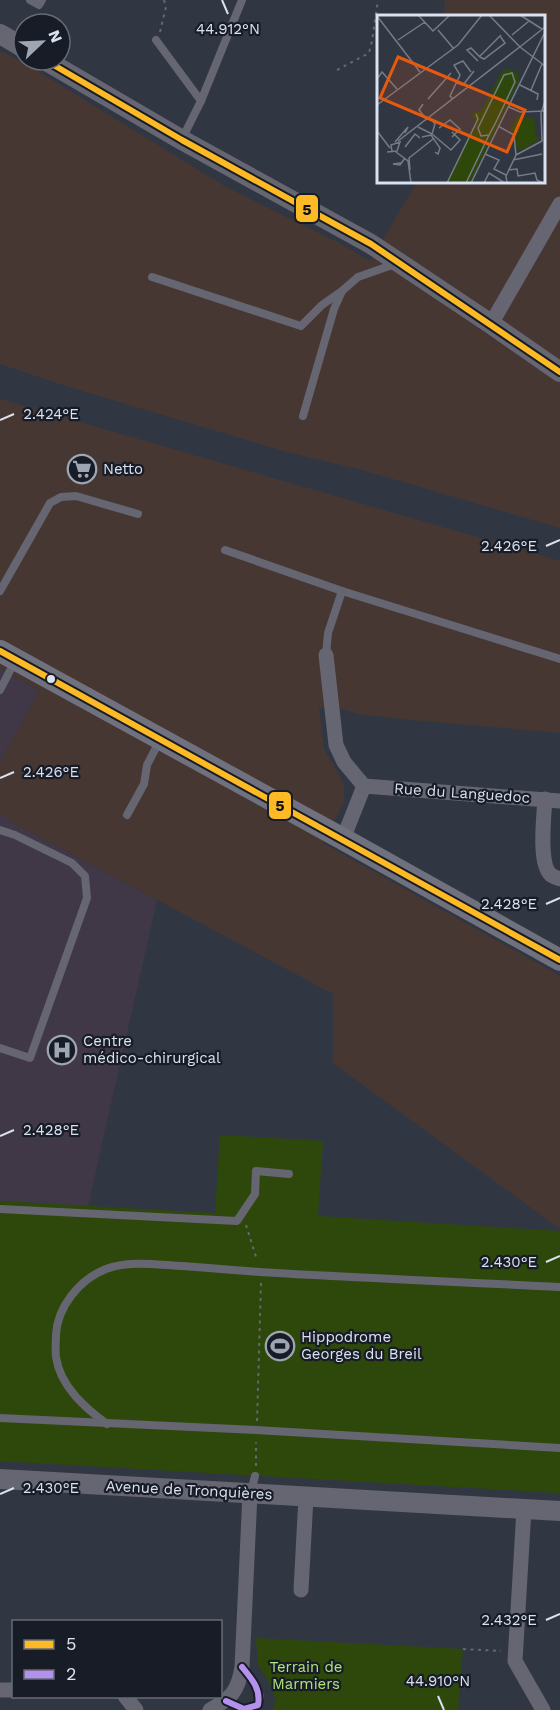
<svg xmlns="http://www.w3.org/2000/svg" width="560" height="1710" font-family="'Work Sans',sans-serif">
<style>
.commercial{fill:#473733}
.medical{fill:#403846}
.green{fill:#2e480c}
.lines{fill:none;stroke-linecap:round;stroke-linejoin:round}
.path{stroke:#666772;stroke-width:2;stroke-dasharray:3 4.5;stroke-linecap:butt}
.service{stroke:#656672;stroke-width:8}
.minor{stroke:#656672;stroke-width:15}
.tertiary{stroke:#656672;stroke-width:20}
.secondary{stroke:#70717e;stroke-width:22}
.bus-1-casing{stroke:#171c26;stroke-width:10}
.bus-2-casing{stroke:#171c26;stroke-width:10}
.bus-1{stroke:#fdba25;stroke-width:6}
.bus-2{stroke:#b591ee;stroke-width:6}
.ticks{fill:none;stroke:#dae1f0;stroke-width:2}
.bus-dot{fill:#dae1f0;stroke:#171c26;stroke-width:2}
.labels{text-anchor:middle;stroke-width:4.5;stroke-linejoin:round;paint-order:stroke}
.poi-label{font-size:15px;fill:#dae1f0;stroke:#171c26;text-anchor:start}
.street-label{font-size:15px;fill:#dae1f0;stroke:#171c26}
.park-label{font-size:15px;fill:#afe37c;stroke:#171c26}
.inset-road{fill:none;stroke:#757b88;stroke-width:1.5}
.view{fill:#e8590c;fill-opacity:0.15;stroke:#e8590c;stroke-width:3}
.inset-edge{fill:none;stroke:#dae1f0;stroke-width:3}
.ticks-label{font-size:15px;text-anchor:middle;fill:#dae1f0;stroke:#171c26;stroke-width:4.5;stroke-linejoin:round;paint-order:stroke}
.line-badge{stroke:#171c26;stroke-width:2}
.pale-badge-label{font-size:16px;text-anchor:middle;font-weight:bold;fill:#111}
</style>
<rect width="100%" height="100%" fill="#313742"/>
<!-- commercial -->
<g class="commercial">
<path d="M444,0H560V528L362,470L287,452L69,387L0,364V51L26,64L226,187L341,244L370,261L417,182H544V16H443L445,7Z"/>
<path d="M0,399L560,561V733L401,719L358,714L342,709L319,708L324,749L344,784V802L323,843L560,976V1229L333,1063V994L13,823L0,813V762L39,691L0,668Z"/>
</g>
<!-- medical -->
<g class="medical">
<path d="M0,668L39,691L0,762Z"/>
<path d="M0,813L13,823L157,900L88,1206L0,1201Z"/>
</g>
<!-- green -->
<g class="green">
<path d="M220,1135L323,1141L318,1216L560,1231V1493L0,1461V1201L215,1213Z"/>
<path d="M256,1638L463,1649L458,1710H272L276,1701L271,1686L258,1664Z"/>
</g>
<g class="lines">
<!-- path -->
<g class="path">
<path d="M160,32L166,7L164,0"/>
<path d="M337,70L369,53L372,41L378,0"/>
<path d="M246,1225L257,1260"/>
<path d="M257,1421L261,1283"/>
<path d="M256,1466V1442"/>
<path d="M463,1649L501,1651"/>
</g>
<!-- service -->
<g class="service">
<path d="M30,0L39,5L42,0"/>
<path d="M156,40L201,101"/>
<path d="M182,139L201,101L242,0"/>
<path d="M152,277L301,326L322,305L342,291"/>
<path d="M303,416L334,309L342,291L358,277L395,264"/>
<path d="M225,550L342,591L560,659"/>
<path d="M0,591L50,503L61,497L76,496L138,514"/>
<path d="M326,655L328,633L342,591"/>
<path d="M0,690L15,661"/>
<path d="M127,815L144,784L147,765L160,740"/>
<path d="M0,830L15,835L72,863L85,876L87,898L30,1058L0,1048"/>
<path d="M0,1209L237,1221L255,1194L256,1171L289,1174"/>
<path d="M0,1418L256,1430L560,1448"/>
<path d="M107,1424C85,1408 60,1386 56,1357C55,1350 56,1342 56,1335C57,1307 80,1279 106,1269C130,1260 158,1265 183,1266C208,1268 234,1270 260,1272C360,1278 460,1282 560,1287"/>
<path d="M251,1492L255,1476"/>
<path d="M226,1701L244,1709L258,1705L260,1696L253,1680L243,1668"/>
</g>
<!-- minor -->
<g class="minor">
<path d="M491,324L560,204"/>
<path d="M326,655L336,745L344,762L364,786"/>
<path d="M545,799C544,816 538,864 551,875C554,877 557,878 560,879"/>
<path d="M343,839L364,786L560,801"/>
<path d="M524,1509L515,1661L543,1710"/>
<path d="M301,1590L306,1497"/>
<path d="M2,1690H14"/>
<path d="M125,1696L136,1710"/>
<path d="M210,1710C231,1698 238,1692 242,1667L250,1493"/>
</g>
<!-- tertiary -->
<g class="tertiary">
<path d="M0,34L24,48"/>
<path d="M45,60L182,140L371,244L491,324L560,372"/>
<path d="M0,1479L560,1511"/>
</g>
<!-- secondary -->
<path class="secondary" d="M0,651L343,839L560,960"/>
<!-- bus-1 casing -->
<g class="bus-1-casing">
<g id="bus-1">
<path d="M45,60L182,140L371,244L560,372"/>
<path d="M0,651L560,960"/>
</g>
</g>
<!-- bus-2 casing -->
<g class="bus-2-casing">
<path id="bus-2" d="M226,1701L244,1709L258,1705C261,1689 252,1679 242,1667"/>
</g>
<!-- bus-1 -->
<use href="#bus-1" class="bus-1"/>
<!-- bus-2 -->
<use href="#bus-2" class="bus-2"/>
</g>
<!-- ticks -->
<path class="ticks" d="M222,0L228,14M0,420L14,414M546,546L560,540M0,778L14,772M546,904L560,898M0,1136L14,1130M546,1262L560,1256M0,1494L14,1488M546,1620L560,1614M438,1696L444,1710"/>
<!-- icons -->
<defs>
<g id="supermarket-ring" transform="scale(1.5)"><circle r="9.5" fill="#171c26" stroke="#9fa6b3" stroke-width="1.5"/><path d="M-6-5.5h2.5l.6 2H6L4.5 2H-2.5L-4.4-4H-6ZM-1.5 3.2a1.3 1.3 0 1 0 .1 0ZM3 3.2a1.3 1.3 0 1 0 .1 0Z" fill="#9fa6b3"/></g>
<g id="hospital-ring" transform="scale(1.5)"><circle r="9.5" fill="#171c26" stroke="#9fa6b3" stroke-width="1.5"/><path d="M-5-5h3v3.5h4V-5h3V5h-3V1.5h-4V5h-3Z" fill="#9fa6b3"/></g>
<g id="stadium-ring" transform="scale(1.5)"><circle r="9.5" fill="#171c26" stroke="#9fa6b3" stroke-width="1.5"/><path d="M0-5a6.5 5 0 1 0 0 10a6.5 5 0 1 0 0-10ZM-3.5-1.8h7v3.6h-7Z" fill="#9fa6b3"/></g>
</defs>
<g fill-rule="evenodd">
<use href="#supermarket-ring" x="82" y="469"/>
<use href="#hospital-ring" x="62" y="1050"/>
<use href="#stadium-ring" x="280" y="1346"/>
</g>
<!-- markers -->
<circle class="bus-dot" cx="51" cy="679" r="5"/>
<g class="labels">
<!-- poi labels -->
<g class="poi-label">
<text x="103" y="474">Netto</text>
<text x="83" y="1046">Centre<tspan x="83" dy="17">médico-chirurgical</tspan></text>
<text x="301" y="1342">Hippodrome<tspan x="301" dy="17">Georges du Breil</tspan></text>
</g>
<!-- street labels -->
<g class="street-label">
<text transform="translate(462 793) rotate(4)" y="5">Rue du Languedoc</text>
<text transform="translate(189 1490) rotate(3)" y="5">Avenue de Tronquières</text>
</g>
<!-- park labels -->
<g class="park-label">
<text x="306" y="1672">Terrain de<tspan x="306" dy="17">Marmiers</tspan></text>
</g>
</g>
<!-- overview -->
<g transform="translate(377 15)">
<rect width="168" height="168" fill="#313742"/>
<path d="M131,53L141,58L142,65L93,168H69L100,105L94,102L98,95L104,97L124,57ZM140,101L157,103L159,122H165L146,135L139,132V117L133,116Z" fill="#2e480c"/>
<path class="inset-road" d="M41,0L56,16L73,0M112,0L143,32L168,51M143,0L165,14M0,1L43,57M61,15L77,34M135,20L152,6M21,25L48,7M144,31L168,12M103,41L124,20M103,42L107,44L128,28L123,21M101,46L90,35L94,33L103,42M0,64L5,57L20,74M80,68L86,70L97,56M143,70L161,79L160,85M154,75L165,49M51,84L74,58M76,84L73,81L83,60L77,50L86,46L94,57M46,89L42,95L50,105M0,90L81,30L105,0M132,92L143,97L168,96M121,111L137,120L139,140L129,161L130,168M41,112L55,119L58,109L53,103M62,113L73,105L83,114L75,122M0,116L13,133M55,119L74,135L83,125L75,117M45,122L54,120L63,133L61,139L58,137M21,126L144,31M18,127L31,112L28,118M28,132L38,119L43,123M10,137L20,136L23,127L14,130L15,136M19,137L31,146L34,168M108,139L122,145L117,154L129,160M139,140L165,126L164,98L168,86M136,145L165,139M24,148L16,149L23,150L28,143M33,155L32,143L56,124M131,155L140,154L141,161L158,158L160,165L166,168M70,168L101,104L99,99M89,168L112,120L118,109L138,67L135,58L127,60L101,113L104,121L112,120M94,168L168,17M107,168L112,158L128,168"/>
<path class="view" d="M21,42L148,95L130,137L3,83Z"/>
<rect width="168" height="168" class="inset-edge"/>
</g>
<g class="ticks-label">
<text x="228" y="34">44.912°N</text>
<text x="51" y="419">2.424°E</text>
<text x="509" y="551">2.426°E</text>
<text x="51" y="777">2.426°E</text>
<text x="509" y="909">2.428°E</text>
<text x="51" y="1135">2.428°E</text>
<text x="509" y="1267">2.430°E</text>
<text x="51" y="1493">2.430°E</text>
<text x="509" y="1625">2.432°E</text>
<text x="438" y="1686">44.910°N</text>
</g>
<g class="line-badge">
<rect x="295" y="194" width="24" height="29" rx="6" fill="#fdba25"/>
<rect x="268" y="791" width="24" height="29" rx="6" fill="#fdba25"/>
</g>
<g class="pale-badge-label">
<text x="307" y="215">5</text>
<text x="280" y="811">5</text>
</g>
<!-- legend -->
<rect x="12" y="1620" width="210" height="78" fill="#171c26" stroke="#656b77" stroke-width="1.5"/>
<rect x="24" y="1640" width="30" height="9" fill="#fdba25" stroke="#656b77" stroke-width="1.5"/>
<text x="66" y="1650" font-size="18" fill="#dae1f0">5</text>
<rect x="24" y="1670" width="30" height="9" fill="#b591ee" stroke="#656b77" stroke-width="1.5"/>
<text x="66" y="1680" font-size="18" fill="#dae1f0">2</text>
<!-- north arrow -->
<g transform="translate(42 42) rotate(67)"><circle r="28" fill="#171c26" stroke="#656b77" stroke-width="1.5"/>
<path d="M0-4.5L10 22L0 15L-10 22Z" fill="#9fa6b3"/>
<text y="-9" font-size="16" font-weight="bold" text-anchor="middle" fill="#dae1f0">N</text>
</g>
</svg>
